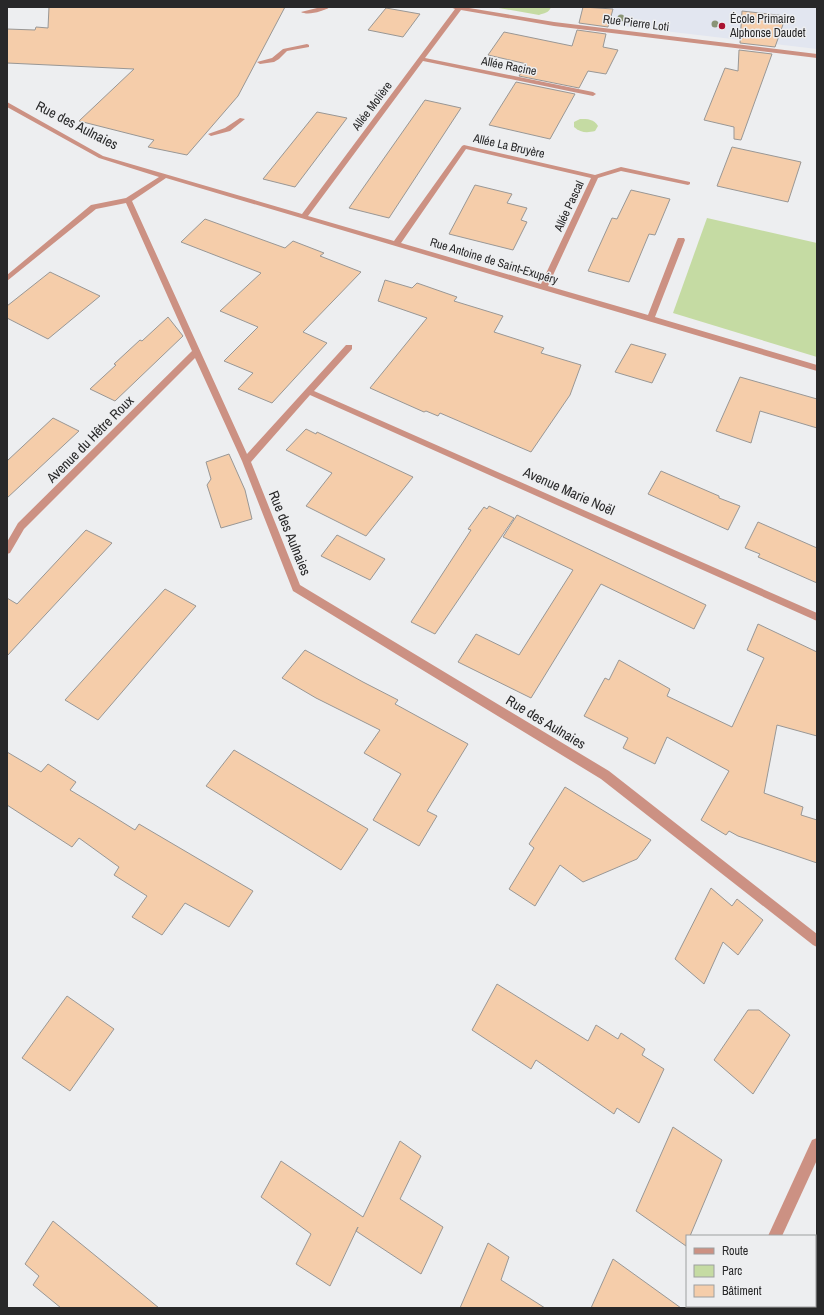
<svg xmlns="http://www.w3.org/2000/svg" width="824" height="1315" font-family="'Archivo Narrow',sans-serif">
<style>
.built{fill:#e2e6f0}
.green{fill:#c5dba3}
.building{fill:#f5cdaa;stroke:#999795}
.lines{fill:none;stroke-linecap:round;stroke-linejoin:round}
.minor{fill:#cc9183;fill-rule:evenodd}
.tree{fill:#899476}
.poi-dot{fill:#aa1331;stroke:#edeef0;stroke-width:1.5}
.labels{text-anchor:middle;stroke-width:3;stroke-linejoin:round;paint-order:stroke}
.far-poi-label{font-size:12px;fill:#282829;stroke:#edeef0;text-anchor:start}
.far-street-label{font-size:12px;fill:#282829;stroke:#edeef0}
.street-label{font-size:14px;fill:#282829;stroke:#edeef0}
</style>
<rect width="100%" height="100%" fill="#edeef0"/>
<!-- built -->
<path class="built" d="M583,7H817V49L579,21Z"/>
<!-- green -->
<g class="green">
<path d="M493,7H551C549,13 544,13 539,15Z"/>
<path d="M580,119C588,119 594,119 598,126L595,131C587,133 581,133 574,127V122Z"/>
<path d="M707,218L817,243V357L673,313Z"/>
</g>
<!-- building -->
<g class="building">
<path d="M49,7H285L238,96L187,155L148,147L154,140L79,121L134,69L7,63V29L35,30L36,27L48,28Z"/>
<path d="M583,7L613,9L608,27L579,23Z"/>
<path d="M386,8L420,14L403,37L368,30Z"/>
<path d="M742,11L786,16L775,47L740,43Z"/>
<path d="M577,30L606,34L603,47L618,50L606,74L588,71L579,88L519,76L527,64L488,55L504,32L572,46Z"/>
<path d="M739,50L772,54L741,140L734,139V127L704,120L725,68L738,71Z"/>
<path d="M516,82L575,94L550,139L489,125Z"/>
<path d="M425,100L461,108L389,218L349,208Z"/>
<path d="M317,112L347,118L295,187L263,179Z"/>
<path d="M732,147L801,162L788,202L717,186Z"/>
<path d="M475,185L512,194L507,203L527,208L521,220L527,222L513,250L449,234Z"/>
<path d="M631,190L670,199L655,235L649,234L629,282L588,271L612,218L617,219Z"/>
<path d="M205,219L285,248L293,241L324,253L320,256L361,272L303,332L327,343L272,403L238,389L253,373L224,361L258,327L220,311L261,273L181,242Z"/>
<path d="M50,272L100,296L48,339L7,318V306Z"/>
<path d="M385,280L412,288L417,283L457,297L454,301L503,316L494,332L544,348L541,353L581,365L570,395L531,452L440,413L438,416L426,411L424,412L370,388L427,318L378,301Z"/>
<path d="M168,317L183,336L115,401L90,389L116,365L114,364L140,340L142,341Z"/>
<path d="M631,344L666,354L652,383L615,372Z"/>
<path d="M740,377L817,399V428L760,411L751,443L716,431Z"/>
<path d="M53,418L79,431L7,498V461Z"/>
<path d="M306,429L316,434L317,432L413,477L366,536L306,506L332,473L286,450Z"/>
<path d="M229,454L245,490L252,519L221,528L207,485L211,479L206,462Z"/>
<path d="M661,471L719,496V498L740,506L728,530L648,494Z"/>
<path d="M489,506L514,518L435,634L411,622L471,530L468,529L484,507L487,509Z"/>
<path d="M517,515L706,605L694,629L601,584L531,698L458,662L476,634L519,655L573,570L503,537Z"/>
<path d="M758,522L817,548V583L758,557L760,554L745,548Z"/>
<path d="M86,530L112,543L7,656V598L17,604Z"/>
<path d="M337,535L385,559L370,580L321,556Z"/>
<path d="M165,589L196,606L98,720L65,700Z"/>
<path d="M758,624L817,652V736L777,725L764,793L803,807L801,815L817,820V863L738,836L729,831L726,835L701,820L729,771L667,737L655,764L623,748L628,738L584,716L605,678L609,680L619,660L670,689L667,696L732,727L764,658L747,650Z"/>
<path d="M305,650L363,682L398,700L395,704L468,744L427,811L437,816L419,846L373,820L401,774L364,753L380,730L316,698L282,678Z"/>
<path d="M234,750L368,829L341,870L206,786Z"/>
<path d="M7,752L41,772L48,764L76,782L70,790L95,805L135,830L139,824L253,891L229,927L185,903L162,935L132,917L147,896L114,875L119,867L79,838L72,847L7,805Z"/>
<path d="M565,787L651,840L637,859L583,882L560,865L535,906L509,889L534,848L529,844Z"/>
<path d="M711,888L732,906L737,899L763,920L738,955L723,942L704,984L675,959Z"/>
<path d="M497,984L588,1041L596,1025L618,1039L621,1033L645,1049L642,1055L664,1069L639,1123L617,1108L614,1114L536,1060L531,1069L472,1030Z"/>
<path d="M67,996L114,1029L70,1091L22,1058Z"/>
<path d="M748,1010H759L790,1035L753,1094L714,1060Z"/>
<path d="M673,1127L722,1160L690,1236H687L686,1246L636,1211Z"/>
<path d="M400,1141L421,1156L400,1199L443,1227L421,1274L356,1231L358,1227L330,1286L296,1264L311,1234L261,1197L281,1161L363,1217Z"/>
<path d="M53,1221L124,1279L159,1308H61L33,1285L39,1276L25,1264Z"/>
<path d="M488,1243L509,1257L501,1280L545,1308H460Z"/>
<path d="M613,1259L681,1308H591Z"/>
</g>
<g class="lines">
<!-- minor -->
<g class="minor">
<path d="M321,7H330C324,11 308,16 301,12Z"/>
<path d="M450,7H463L554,22L817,54V58L554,26L461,10L425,58L593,92L596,94L593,96L423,61L308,216L394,241L462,146L464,145L595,175L621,167L690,182V184L688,185L621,171L598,178L548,286L648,315L677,240L678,238H684L685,240L655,317L817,365V371L166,178L132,201L247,454L346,345H352V349L314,391L817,613V621L310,395L251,462L300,585L609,771L817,934V947L813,945L601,779L293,591L242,461L195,358L24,529L10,553L7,554V542L18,523L192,351L126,203L96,209L7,281V275L91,205L126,198L159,177L99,158L7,107V102L103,156L302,214L455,9ZM466,149L591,178L541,284L401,243Z"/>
<path d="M307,44L309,45V47L287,51L279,59L274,62L260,64L257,62L272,58L283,49Z"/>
<path d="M240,118L245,119L230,131L211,136L208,134L225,128Z"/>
<path d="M817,1138V1160L782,1236H768L812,1140Z"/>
<path d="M737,1306H751L750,1308H736Z"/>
</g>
</g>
<!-- trees -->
<g class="tree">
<circle cx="621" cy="18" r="3.5"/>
<circle cx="715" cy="24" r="3.5"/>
</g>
<!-- markers -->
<circle class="poi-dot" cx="722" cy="26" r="4"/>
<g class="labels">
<!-- far-poi labels -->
<g class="far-poi-label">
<text x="730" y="23">École Primaire<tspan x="730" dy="14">Alphonse Daudet</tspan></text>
</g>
<!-- far-street labels -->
<g class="far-street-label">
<text transform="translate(636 23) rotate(7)" y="4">Rue Pierre Loti</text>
<text transform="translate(509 66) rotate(11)" y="4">Allée Racine</text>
<text transform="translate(372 106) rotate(-53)" y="4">Allée Molière</text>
<text transform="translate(509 146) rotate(13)" y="4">Allée La Bruyère</text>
<text transform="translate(569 206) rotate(-65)" y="4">Allée Pascal</text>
<text transform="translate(494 261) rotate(17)" y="4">Rue Antoine de Saint-Exupéry</text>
</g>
<!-- street labels -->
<g class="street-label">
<text transform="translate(77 125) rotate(27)" y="5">Rue des Aulnaies</text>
<text transform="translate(90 439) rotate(-45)" y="5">Avenue du Hêtre Roux</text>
<text transform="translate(569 491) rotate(24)" y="5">Avenue Marie Noël</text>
<text transform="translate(290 533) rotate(68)" y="5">Rue des Aulnaies</text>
<text transform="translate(546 722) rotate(31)" y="5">Rue des Aulnaies</text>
</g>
</g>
<!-- border -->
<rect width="824" height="1315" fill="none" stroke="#282829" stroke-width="16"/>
<!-- legend -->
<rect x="686" y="1235" width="130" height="72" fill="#edeef0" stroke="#9e9fa0"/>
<rect x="694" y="1248" width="20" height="6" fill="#cc9183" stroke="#9e9fa0"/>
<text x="722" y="1255" font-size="12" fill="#282829">Route</text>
<rect x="694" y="1265" width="20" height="12" fill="#c5dba3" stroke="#9e9fa0"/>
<text x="722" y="1275" font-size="12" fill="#282829">Parc</text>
<rect x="694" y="1285" width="20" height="12" fill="#f5cdaa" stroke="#9e9fa0"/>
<text x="722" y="1295" font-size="12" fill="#282829">Bâtiment</text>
</svg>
